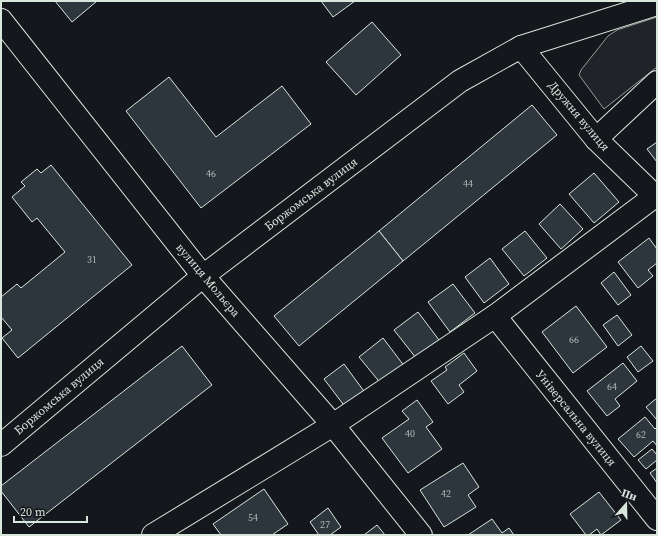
<svg xmlns="http://www.w3.org/2000/svg" width="658" height="536" font-family="'Source Serif 4',serif">
<style>
.green{fill:#202428;stroke:#939e99}
.building{fill:#2c363c;stroke:#d8e6dc}
.lines{fill:none;stroke-linecap:round;stroke-linejoin:round}
.minor-casing{stroke:#d8e6dc;stroke-width:24}
.minor{stroke:#14181c;stroke-width:22}
.labels{text-anchor:middle;stroke-width:3;stroke-linejoin:round;paint-order:stroke}
.number-label{font-size:10px;fill:#adbab4}
.street-label{font-size:12px;fill:#d8e6dc;stroke:#14181c}
</style>
<rect width="100%" height="100%" fill="#14181c"/>
<!-- green -->
<path class="green" d="M657,17V67L604,109L579,75L581,70L608,36L617,30Z"/>
<!-- building -->
<g class="building">
<path d="M55,1H97L72,22Z"/>
<path d="M321,1H355L333,17Z"/>
<path d="M372,22L401,55L356,95L326,62Z"/>
<path d="M169,77L216,137L282,86L311,124L201,208L126,111Z"/>
<path d="M532,105L557,135L403,261L379,231Z"/>
<path d="M657,142V162L647,149Z"/>
<path d="M51,165L132,265L18,358L2,338L12,330L1,317V297L17,284L21,288L65,252L37,218L32,222L12,197L25,186L21,182L37,169L41,173Z"/>
<path d="M594,173L619,202L594,223L569,194Z"/>
<path d="M560,204L583,229L561,249L539,224Z"/>
<path d="M379,231L403,261L299,346L274,316Z"/>
<path d="M525,231L547,258L524,276L502,249Z"/>
<path d="M649,238L657,249V263L648,270L653,276L638,288L618,262Z"/>
<path d="M490,258L509,284L484,303L465,277Z"/>
<path d="M614,272L631,295L618,305L601,283Z"/>
<path d="M453,284L475,313L450,332L428,302Z"/>
<path d="M576,306L607,347L573,373L542,332Z"/>
<path d="M418,312L439,340L416,358L394,330Z"/>
<path d="M617,315L632,335L618,346L603,325Z"/>
<path d="M383,338L405,367L382,385L359,357Z"/>
<path d="M182,346L212,385L29,527L1,491V486Z"/>
<path d="M641,346L653,361L638,372L627,357Z"/>
<path d="M464,353L477,371L459,385L464,392L448,404L431,381L447,370L445,367Z"/>
<path d="M623,363L637,381L615,399L620,406L607,416L587,391Z"/>
<path d="M344,364L366,394L346,408L324,379Z"/>
<path d="M657,398V420L646,407Z"/>
<path d="M417,400L433,422L426,427L442,449L408,473L382,438L409,419L402,411Z"/>
<path d="M645,417L655,429L657,427V446L653,441L634,457L618,439Z"/>
<path d="M652,449L657,455V460L646,469L638,460Z"/>
<path d="M463,463L479,487L468,495L476,507L444,527L420,490Z"/>
<path d="M657,468V483L650,473Z"/>
<path d="M264,489L288,524L272,535H221L213,524Z"/>
<path d="M599,492L621,520L601,535L597,529L589,535H586L570,514Z"/>
<path d="M328,508L341,527L330,535H319L310,522Z"/>
<path d="M492,519L502,533L509,528L514,535H468Z"/>
<path d="M377,525L385,535H364Z"/>
</g>
<g class="lines">
<!-- minor casing -->
<g class="minor-casing">
<g id="minor">
<path d="M1,20L203,276L333,425L421,535"/>
<path d="M521,47L596,139L657,198"/>
<path d="M596,139L657,82"/>
<path d="M495,316L657,519"/>
<path d="M1,445L203,276L460,81L521,47L657,4"/>
<path d="M153,535L333,425L495,316L655,196"/>
</g>
</g>
<!-- minor -->
<use href="#minor" class="minor"/>
</g>
<g class="labels">
<!-- number labels -->
<g class="number-label">
<text x="211" y="177">46</text>
<text x="468" y="187">44</text>
<text x="92" y="263">31</text>
<text x="574" y="343">66</text>
<text x="612" y="390">64</text>
<text x="410" y="437">40</text>
<text x="641" y="438">62</text>
<text x="446" y="497">42</text>
<text x="253" y="521">54</text>
<text x="325" y="528">27</text>
</g>
<!-- street labels -->
<g class="street-label">
<text transform="translate(579 116) rotate(50)" y="4">Дружня вулиця</text>
<text transform="translate(311 194) rotate(-37)" y="4">Боржомська вулиця</text>
<text transform="translate(208 280) rotate(50)" y="4">вулиця Мольєра</text>
<text transform="translate(59 396) rotate(-40)" y="4">Боржомська вулиця</text>
<text transform="translate(576 418) rotate(51)" y="4">Універсальна вулиця</text>
</g>
</g>
<!-- border -->
<rect width="658" height="536" fill="none" stroke="#d8e6dc" stroke-width="4"/>
<!-- north arrow -->
<g transform="translate(626 504) rotate(20)" stroke="#14181c" stroke-width="3" paint-order="stroke">
<path d="M0-3L7 15L0 10L-7 15Z" fill="#d8e6dc"/>
<text y="-6" font-size="11" font-weight="bold" text-anchor="middle" fill="#d8e6dc">Пн</text>
</g>
<!-- scale -->
<path d="M14 516v6h73v-6" fill="none" stroke="#d8e6dc" stroke-width="2"/>
<text x="20" y="516" font-size="12" fill="#d8e6dc" stroke="#14181c" stroke-width="3" paint-order="stroke">20 m</text>
</svg>
